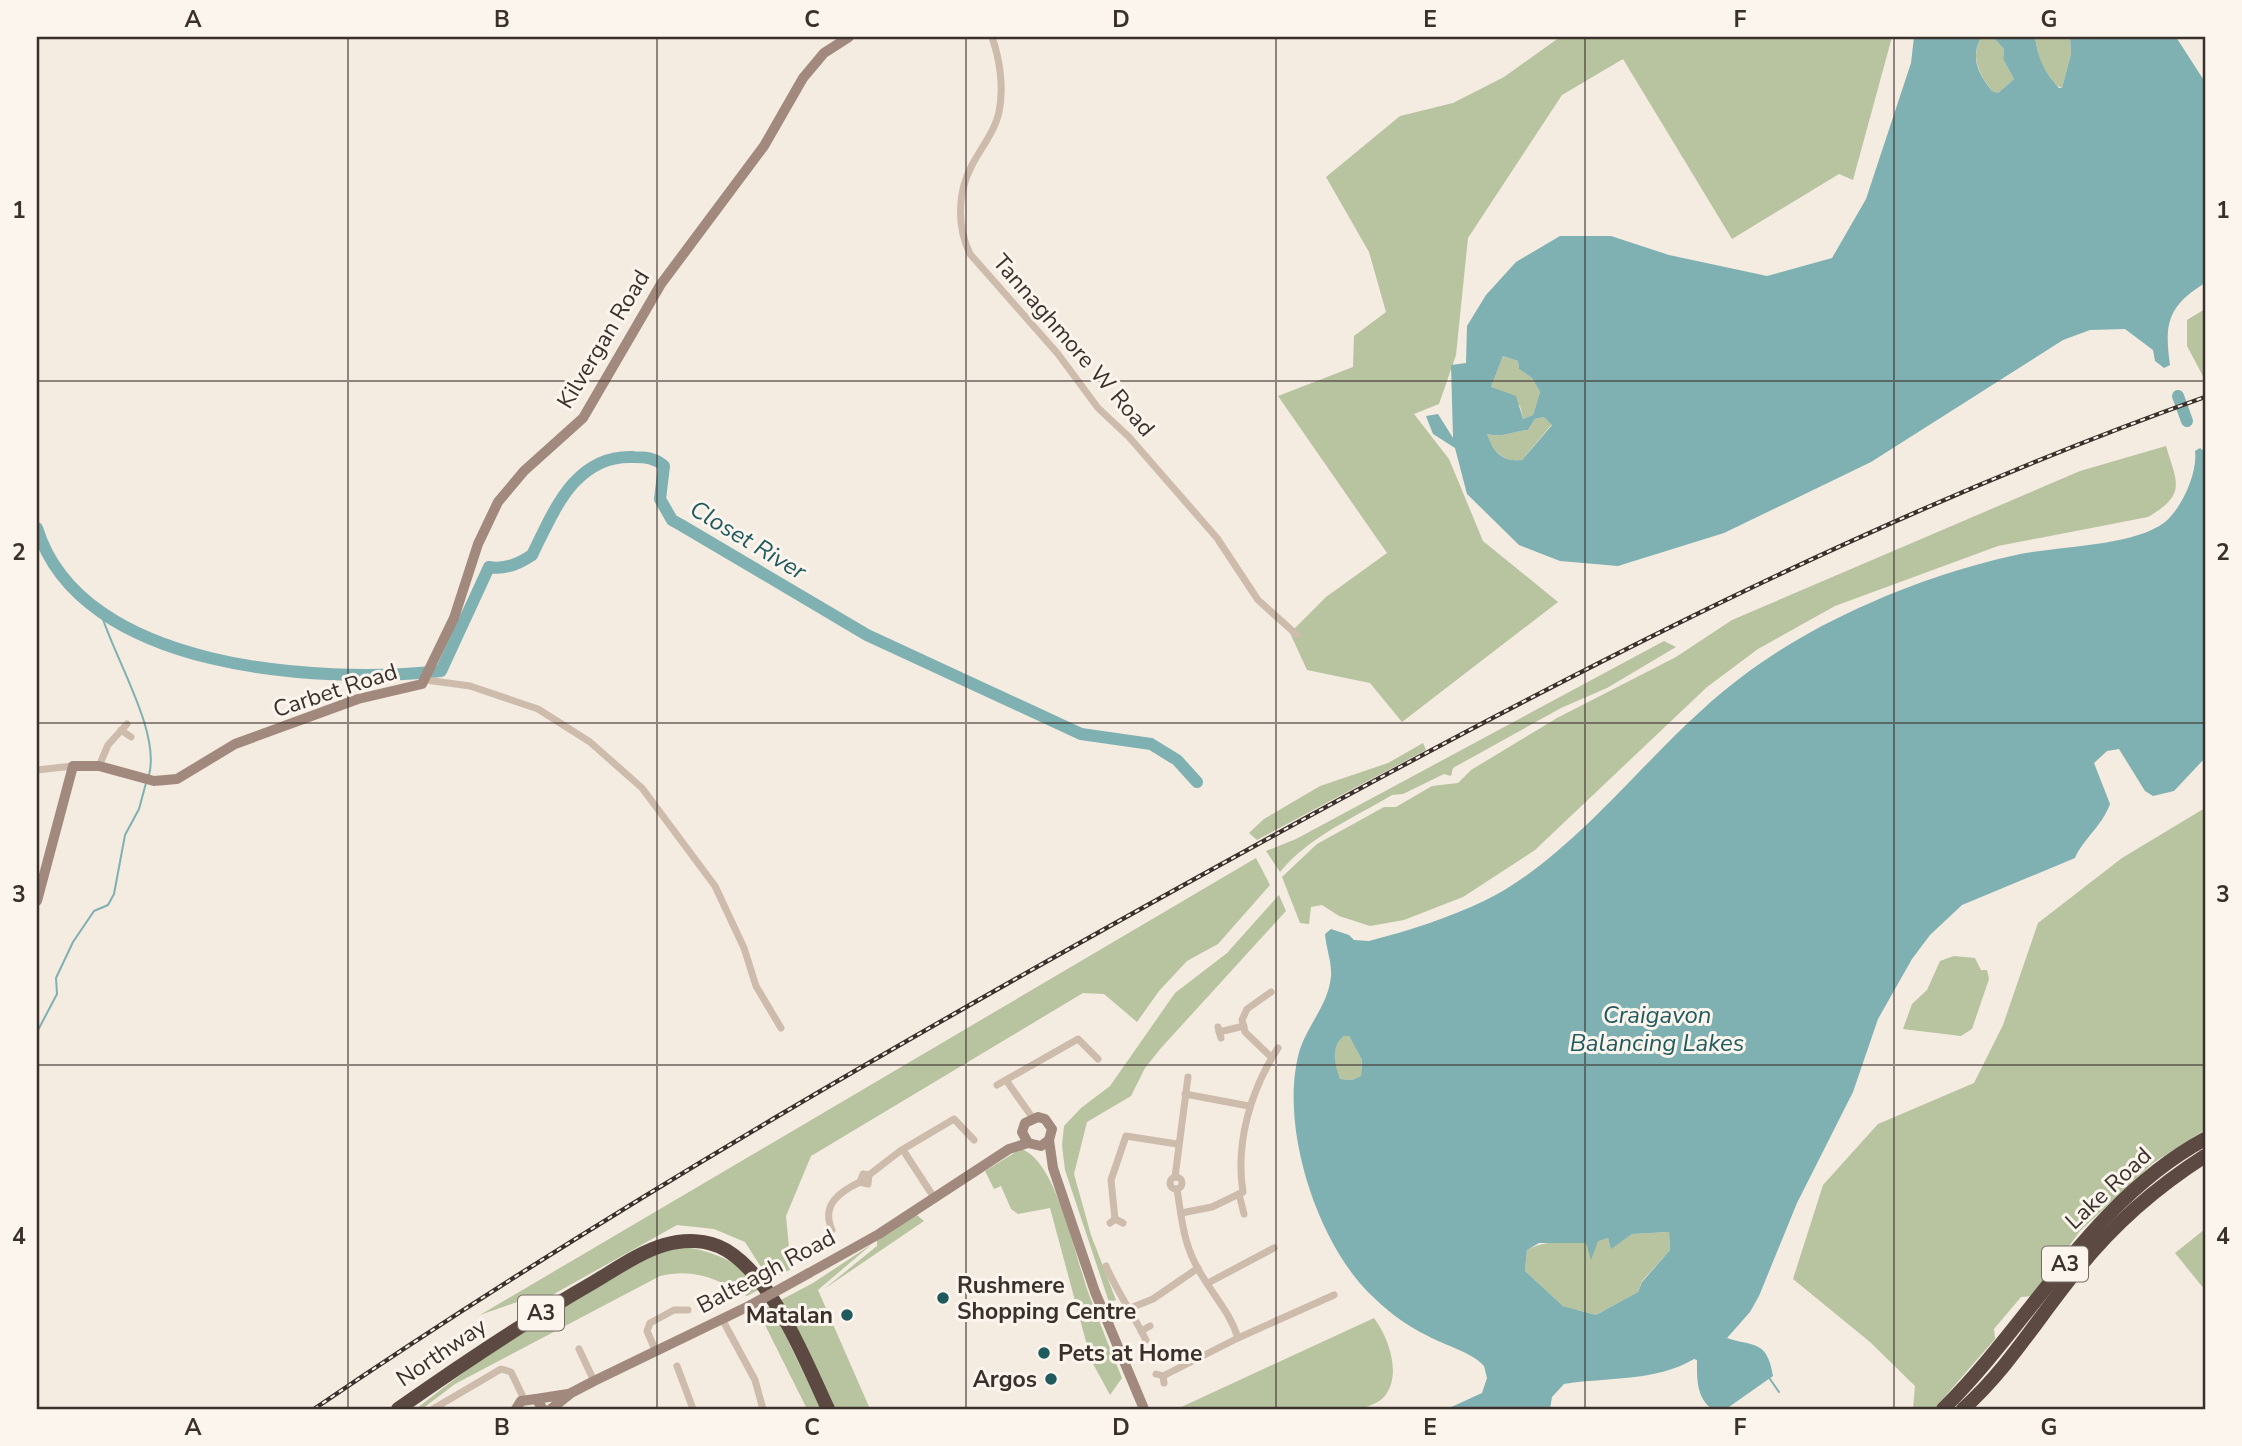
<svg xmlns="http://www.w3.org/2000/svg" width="2242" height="1446" font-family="'Nunito Sans',sans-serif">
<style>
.green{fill:#b8c4a0}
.water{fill:#7fb0b2;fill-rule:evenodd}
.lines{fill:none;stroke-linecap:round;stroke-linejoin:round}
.stream{stroke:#7fb0b2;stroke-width:2}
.river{stroke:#7fb0b2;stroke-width:12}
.street{stroke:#cdbbac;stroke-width:7}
.secondary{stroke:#a18a7d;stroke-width:10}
.highway{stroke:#5c4a42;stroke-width:14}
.rail-casing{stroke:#3b302b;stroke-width:4.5}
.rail{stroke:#fbf5ee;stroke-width:2;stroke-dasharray:5;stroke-linecap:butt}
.secondary-bridge{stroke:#a18a7d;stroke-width:10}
.grid{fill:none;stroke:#3b302b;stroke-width:2;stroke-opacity:0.55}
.poi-dot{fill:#1f5a5e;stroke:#fbf5ee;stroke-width:2.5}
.labels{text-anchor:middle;stroke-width:6;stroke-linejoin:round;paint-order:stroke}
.shield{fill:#fbf5ee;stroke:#756b66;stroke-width:2}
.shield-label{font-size:21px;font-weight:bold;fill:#3b302b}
.street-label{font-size:23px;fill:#3b302b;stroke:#fbf5ee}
.poi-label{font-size:23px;font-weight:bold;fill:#3b302b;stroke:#fbf5ee;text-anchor:start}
.water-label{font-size:24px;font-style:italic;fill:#1f5a5e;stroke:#fbf5ee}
.neatline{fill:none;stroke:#3b302b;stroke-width:2.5}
.grid-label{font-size:23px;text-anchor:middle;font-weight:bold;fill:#3b302b}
</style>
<rect width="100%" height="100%" fill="#f4ebe1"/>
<!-- green -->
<g class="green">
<path d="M1560,37H1892L1853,180L1839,174L1732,239L1623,59L1562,95L1468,238L1456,355L1439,404L1414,414L1449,459L1483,541L1558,602L1402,722L1370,683L1307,670L1290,633L1326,597L1387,553L1278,396L1353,367L1354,336L1386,312L1369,252L1326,177L1400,116L1453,103L1504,77Z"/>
<path d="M1981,37H1993L2004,49L2003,59L2014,79L1998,93L1992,91C1979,73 1970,58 1981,37Z"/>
<path d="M2035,37H2070L2071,54L2062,88C2043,81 2038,55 2035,37Z"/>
<path d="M2205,309V380L2187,346V320Z"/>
<path d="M1503,356L1518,361L1519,369L1532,378L1540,392L1533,415L1523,419L1520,406L1491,387Z"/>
<path d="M1544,417L1552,424L1522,460C1502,462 1494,452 1486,434C1502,438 1512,431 1528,430L1535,419Z"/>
<path d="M2166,446C2177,483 2187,494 2148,517L1998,546L1835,606L1758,649L1707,687L1535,850L1463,897L1404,920L1370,926L1339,916L1322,905L1311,907L1309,924L1300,923L1282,877L1317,844L1384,807H1396L1432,786L1458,783L1471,770L1557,718L1676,657L1732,620L2080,471Z"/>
<path d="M1664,641L1676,647L1607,688L1561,708L1453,768L1451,776L1444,774L1403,794L1392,795C1352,819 1310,836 1280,872L1266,851L1296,839Z"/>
<path d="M1423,743L1426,750L1257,840L1249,833L1264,819L1320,786L1388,763Z"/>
<path d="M2205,808V1130L2153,1163L2080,1231L2033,1296L2021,1297L1994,1329L1995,1339L1934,1409H1913L1915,1386L1870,1342L1793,1279L1823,1185L1878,1124L1974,1083L2003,1025L2038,923L2122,858Z"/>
<path d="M1256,858L1270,885L1218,944L1187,961L1159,991L1137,1022L1104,994L1083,993L811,1156L786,1216L791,1269L770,1281L745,1242L714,1229L677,1225L529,1308L517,1302L480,1315Z"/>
<path d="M1279,895L1286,911L1161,1048L1145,1068L1131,1096L1087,1122L1074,1174L1091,1235L1116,1300L1109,1302L1065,1170L1062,1145L1064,1126L1081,1108L1110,1086L1175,993L1227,953Z"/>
<path d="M1954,956L1975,958L1981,970H1987L1989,979L1972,1029L1961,1036L1903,1029L1912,1004L1927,990L1940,961Z"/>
<path d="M1344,1036H1349L1362,1060L1361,1076L1352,1080L1340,1079C1335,1069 1329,1048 1344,1036Z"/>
<path d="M1021,1149C1058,1161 1076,1262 1090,1297C1100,1324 1111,1351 1122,1378L1110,1395L1091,1360L1050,1208L1018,1214L1011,1209L1001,1186L994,1189L985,1171Z"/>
<path d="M917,1215L924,1221L824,1289L877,1246V1238Z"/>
<path d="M2205,1229V1290L2175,1253Z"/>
<path d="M1669,1232L1670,1250L1642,1281L1638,1292L1596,1315L1563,1306L1525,1271L1527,1250C1550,1237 1582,1244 1608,1238L1611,1248L1632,1234Z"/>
<path d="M872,1244L818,1290L870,1409H837L830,1404L779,1301L813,1283Z"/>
<path d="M673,1246C706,1248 741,1260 760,1289L747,1296C717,1279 695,1268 660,1276L455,1384L422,1409H416C493,1348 582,1286 673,1246Z"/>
<path d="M771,1306L821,1409H807L758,1311Z"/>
<path d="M1374,1318C1389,1338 1403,1377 1383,1398C1378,1403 1368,1406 1362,1409H1177Z"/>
</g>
<!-- water -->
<g class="water">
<path d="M1914,37H1981C1970,58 1978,73 1992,91L1998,93L2014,79L2003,59L2004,49L1993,37H2035C2038,58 2044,73 2059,88H2062L2071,54L2070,37H2176L2205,82V283C2168,306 2164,323 2170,365L2164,368L2155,361L2153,350L2125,329L2090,330L2063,340L1871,462L1724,533L1618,566L1560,561L1519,545L1467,494L1455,448L1433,434L1426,416L1438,414L1453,438L1451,365L1466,363L1467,326L1486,295L1516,262L1560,236H1611L1669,255L1767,276L1832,258L1866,199L1911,63ZM1503,356L1518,361L1519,369L1532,378L1540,392L1533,415L1523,419L1516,396L1491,387ZM1544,417L1552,425L1522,460C1502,462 1493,452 1487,434C1502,438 1513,431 1528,430L1535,419Z"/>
<path d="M2200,448L2205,452V758L2174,791L2153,796L2145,791L2119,749L2107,751L2094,763L2110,804C2102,826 2084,838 2075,858L1962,905L1930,935L1912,959L1878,1019L1853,1092L1797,1203L1759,1296L1750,1312L1727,1338C1753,1347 1767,1339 1773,1376L1726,1409H1712C1696,1397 1697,1378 1697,1360L1694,1359C1655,1382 1607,1377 1564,1384L1552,1397L1550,1409H1447L1482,1393L1487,1378L1484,1366C1472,1352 1444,1345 1428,1336C1405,1325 1386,1310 1368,1292C1316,1239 1278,1123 1300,1049C1308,1025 1329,1003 1331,976C1332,962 1326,948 1325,934L1331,929L1349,935L1354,940L1369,941C1408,931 1448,918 1484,901C1565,862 1635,770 1702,710C1752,664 1808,630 1870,603C1917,582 1966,566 2016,555C2055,546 2133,547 2165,522C2182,508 2198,472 2195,451ZM1344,1036H1349L1362,1060L1361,1076L1352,1080L1340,1079C1336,1068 1329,1048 1344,1036ZM1669,1232L1670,1250L1642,1282L1638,1292L1596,1315L1563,1306L1525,1271L1527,1250L1539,1243H1586L1591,1260L1598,1241L1608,1238L1611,1249L1632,1234Z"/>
</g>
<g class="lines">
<!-- stream -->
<g class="stream">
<path d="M100,610C112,654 161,731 149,775"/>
<path d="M37,1032L57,994L56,978L73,942L94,911L108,905L114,894L125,835L139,809L146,783"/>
<path d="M1770,1379L1779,1392"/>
</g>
<!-- river -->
<g class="river">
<path d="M2178,396L2187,421"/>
<path d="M37,528C81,671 320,684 441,671L489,567C505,570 519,564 532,555C554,511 575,454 634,457C646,457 655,458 664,466L660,499L672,520L681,525L867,635L1081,734L1151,744L1177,760L1197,782"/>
</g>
<!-- street -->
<g class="street">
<path d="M992,37C1000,60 1004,88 999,112C995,131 981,148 972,165C957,193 957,227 970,254L1058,354L1098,408L1129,437L1217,538L1258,600L1297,635"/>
<path d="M426,680L470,686L538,709L590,742L642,788L715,886L744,948L756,986L781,1028"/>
<path d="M121,730L131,737"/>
<path d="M99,766L108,745L127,724"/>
<path d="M37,770L73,766"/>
<path d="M1271,992L1247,1009L1242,1020L1245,1032L1271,1057"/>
<path d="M1218,1027L1221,1038"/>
<path d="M1219,1032L1244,1026"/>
<path d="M1006,1080L1032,1117"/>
<path d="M997,1085L1078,1039L1098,1059"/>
<path d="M1185,1094L1249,1106"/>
<path d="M903,1150L935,1199"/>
<path d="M869,1175L868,1184L860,1182L863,1174L869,1175L900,1151L954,1119L974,1140"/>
<path d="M1175,1177L1188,1077"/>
<circle cx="1176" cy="1183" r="6"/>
<path d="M1177,1189C1181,1214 1183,1240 1195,1263C1208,1290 1229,1309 1238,1338"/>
<path d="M1239,1194L1244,1214"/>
<path d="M1181,1213L1212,1207L1243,1192C1235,1143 1251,1089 1278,1048"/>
<path d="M1115,1219L1111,1180L1126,1136L1177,1144"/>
<path d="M1110,1223L1115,1219L1123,1223"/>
<path d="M832,1230C821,1205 839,1192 860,1182"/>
<path d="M1106,1266C1117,1292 1133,1314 1146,1340"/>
<path d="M1208,1283L1274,1248"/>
<path d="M1105,1318L1153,1299L1198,1268"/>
<path d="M722,1319L755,1380L763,1409"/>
<path d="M1141,1331L1150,1326"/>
<path d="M579,1349L594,1381"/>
<path d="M656,1352L647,1331L650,1323L674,1310H688"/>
<path d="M677,1366L693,1409"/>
<path d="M1156,1374L1163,1376L1164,1383"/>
<path d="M1163,1376L1238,1338L1334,1295"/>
<path d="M433,1409L501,1369L511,1372L524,1399"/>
</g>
<!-- secondary -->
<g class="secondary">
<path d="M37,901L73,766H99L154,781L177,779L235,744L358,699L422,684L454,618L478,544L498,502L524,471L583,418L661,284L764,146L803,78L824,53L849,37"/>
<path d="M1049,1140L1041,1146L1028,1143L1022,1132L1025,1123L1038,1117L1045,1119L1052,1129L1049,1140L1053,1168L1095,1292L1144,1409"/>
<path d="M809,1273L879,1234L1009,1149L1028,1143"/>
<path d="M536,1399L568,1394"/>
<path d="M516,1409L521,1401L536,1399L543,1409"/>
<path d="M551,1409L571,1393L594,1381L751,1305"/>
</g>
<!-- highway -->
<g class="highway">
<path d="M398,1409C462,1364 526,1321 594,1282C616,1269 640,1252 664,1245C684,1239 707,1239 726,1250C774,1279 805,1360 828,1409"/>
<path d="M1943,1409C2033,1320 2091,1201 2205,1139"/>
<path d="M1963,1409C2009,1368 2039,1316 2078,1269C2113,1225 2158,1186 2205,1156"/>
</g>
<!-- rail casing -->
<g class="rail-casing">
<path id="rail" d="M314,1409C621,1200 943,1017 1269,838C1572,672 1879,513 2205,397"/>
</g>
<!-- rail -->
<use href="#rail" class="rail"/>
<!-- secondary-bridge -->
<path class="secondary-bridge" d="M751,1305L809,1273"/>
</g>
<!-- grid -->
<path class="grid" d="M348,37V1409M657,37V1409M966,37V1409M1276,37V1409M1585,37V1409M1894,37V1409M37,381H2205M37,723H2205M37,1065H2205"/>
<!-- markers -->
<g class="poi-dot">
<circle cx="943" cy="1298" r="7"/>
<circle cx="847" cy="1315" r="7"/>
<circle cx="1044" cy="1353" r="7"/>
<circle cx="1051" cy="1379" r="7"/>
</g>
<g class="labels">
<!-- shield labels -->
<g class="shield">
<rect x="2042" y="1246.5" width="46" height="35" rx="5"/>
<rect x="518" y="1295.5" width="46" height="35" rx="5"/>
</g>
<g class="shield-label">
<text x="2065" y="1271">A3</text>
<text x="541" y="1320">A3</text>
</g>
<!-- street labels -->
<g class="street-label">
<text transform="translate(603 339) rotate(-59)" y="8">Kilvergan Road</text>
<text transform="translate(1074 345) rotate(49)" y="8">Tannaghmore W Road</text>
<text transform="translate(335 690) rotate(-18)" y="8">Carbet Road</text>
<text transform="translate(2108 1188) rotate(-43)" y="8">Lake Road</text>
<text transform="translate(766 1271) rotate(-28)" y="8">Balteagh Road</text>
<text transform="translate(441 1352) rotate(-34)" y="8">Northway</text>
</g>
<!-- poi labels -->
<g class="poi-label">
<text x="957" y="1293">Rushmere<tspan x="957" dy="26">Shopping Centre</tspan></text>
<text x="833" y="1323" text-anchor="end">Matalan</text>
<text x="1058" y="1361">Pets at Home</text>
<text x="1037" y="1387" text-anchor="end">Argos</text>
</g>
<!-- water labels -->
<g class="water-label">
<text transform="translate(748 540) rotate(31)" y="8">Closet River</text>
<text x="1657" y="1023">Craigavon<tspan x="1657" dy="28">Balancing Lakes</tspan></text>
</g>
</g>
<!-- border -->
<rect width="2242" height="1446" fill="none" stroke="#fbf5ee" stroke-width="77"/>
<rect x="38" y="38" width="2166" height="1370" class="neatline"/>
<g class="grid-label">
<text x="193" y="27">A</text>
<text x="502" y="27">B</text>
<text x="812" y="27">C</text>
<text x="1121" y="27">D</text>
<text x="1430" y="27">E</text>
<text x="1740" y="27">F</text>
<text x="2049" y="27">G</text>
<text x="19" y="218">1</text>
<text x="2223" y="218">1</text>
<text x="19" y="560">2</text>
<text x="2223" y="560">2</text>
<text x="19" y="902">3</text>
<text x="2223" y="902">3</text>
<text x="19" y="1244">4</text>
<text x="2223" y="1244">4</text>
<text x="193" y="1435">A</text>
<text x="502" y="1435">B</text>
<text x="812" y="1435">C</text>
<text x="1121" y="1435">D</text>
<text x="1430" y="1435">E</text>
<text x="1740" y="1435">F</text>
<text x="2049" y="1435">G</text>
</g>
</svg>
